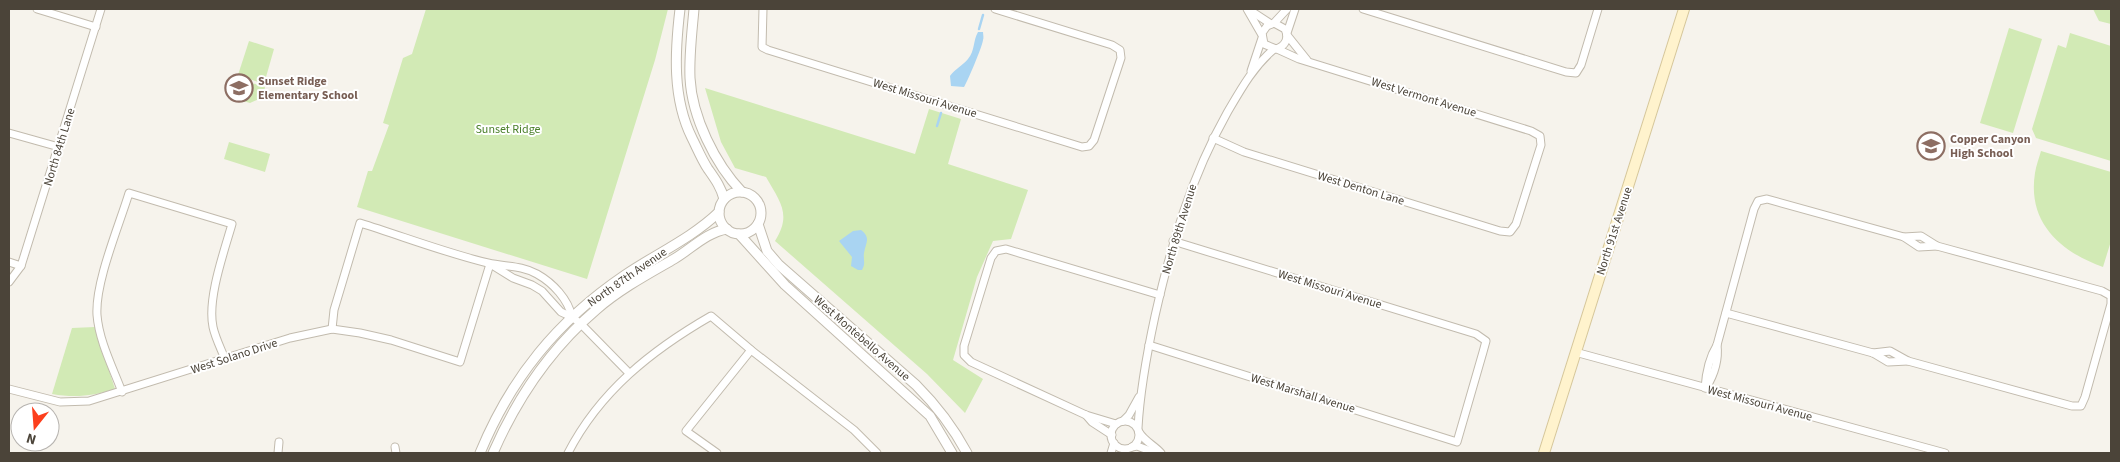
<svg xmlns="http://www.w3.org/2000/svg" width="2120" height="462" font-family="'Source Sans 3',sans-serif">
<style>
.green{fill:#d2eab5}
.water{fill:#a9d4f2}
.lines{fill:none;stroke-linecap:round;stroke-linejoin:round}
.stream{stroke:#a9d4f2;stroke-width:2.5}
.minor-casing{stroke:#c2bbae;stroke-width:9}
.tertiary-casing{stroke:#c2bbae;stroke-width:11}
.secondary-casing{stroke:#d6c79b;stroke-width:12}
.minor{stroke:#fff;stroke-width:7}
.tertiary{stroke:#fff;stroke-width:9}
.secondary{stroke:#fff3cd;stroke-width:10}
.labels{text-anchor:middle;stroke-width:4;stroke-linejoin:round;paint-order:stroke}
.education-label{font-size:12px;font-weight:bold;fill:#785e54;stroke:#fff;text-anchor:start}
.street-label{font-size:12px;fill:#4b4439;stroke:#fff}
.park-label{font-size:12px;fill:#4a7f2a;stroke:#fff}
</style>
<rect width="100%" height="100%" fill="#f6f3ec"/>
<!-- green -->
<g class="green">
<path d="M426,9H668L655,60L587,279L357,207L368,171H372L389,125L383,123L403,58L412,54Z"/>
<path d="M2093,9H2111V24L2099,21Z"/>
<path d="M2009,28L2042,39L2013,133L1980,123Z"/>
<path d="M2070,33L2111,46V161L2036,138L2032,129L2058,45L2066,48Z"/>
<path d="M249,41L274,49L264,84L238,75Z"/>
<path d="M236,78L265,87L263,97L250,103L230,97Z"/>
<path d="M705,88L915,154L929,109L961,119L948,164L1028,190L1011,239L993,241L977,277L953,360L983,379L965,413L927,374L775,241C792,214 780,202 766,177L735,168L721,142Z"/>
<path d="M229,142L270,154L265,172L224,159Z"/>
<path d="M2041,151L2111,172V241L2103,267C2061,252 2027,223 2035,173C2036,166 2039,158 2041,151Z"/>
<path d="M95,327L115,389C93,396 75,398 52,394L72,328Z"/>
</g>
<!-- water -->
<g class="water">
<path d="M978,32H983C983,34 984,38 983,40C983,45 966,85 964,87L951,86L950,76C955,69 963,65 968,59C975,51 973,40 978,32Z"/>
<path d="M861,230C871,238 866,242 864,253C863,260 866,263 862,270H858L851,266L852,257L839,241L853,231Z"/>
</g>
<g class="lines">
<!-- stream -->
<g class="stream">
<path d="M979,29L983,15"/>
<path d="M937,126L941,113"/>
</g>
<!-- minor casing -->
<g class="minor-casing">
<g id="minor">
<path d="M37,9L96,27"/>
<path d="M763,9L762,47L768,50L1082,147L1089,146L1094,140L1121,58L1120,50L1112,45L995,9"/>
<path d="M1247,9L1262,35"/>
<path d="M1248,9L1271,24"/>
<path d="M1363,9L1566,72L1576,73L1581,65L1598,9"/>
<path d="M1274,23L1285,29C1289,38 1286,46 1276,49L1264,44L1262,33L1267,26L1274,23L1287,9"/>
<path d="M1287,33L1295,9"/>
<path d="M1287,35L1307,60"/>
<path d="M1251,71L1262,38"/>
<path d="M9,133L59,147"/>
<path d="M1213,138L1244,152L1500,231L1510,232L1516,224L1541,145L1540,136L1531,131L1299,59L1277,49"/>
<path d="M9,262L21,266"/>
<path d="M492,265L513,278L532,285L542,291L561,312L572,317L581,324L629,373"/>
<path d="M9,282L21,266L101,9"/>
<path d="M1726,313L1873,353L1888,362L1908,361"/>
<path d="M332,329L334,310L360,223C402,236 446,253 488,263C505,267 521,265 537,274C553,283 568,299 572,317"/>
<path d="M1149,345L1457,442L1483,352L1486,341L1476,334L1173,241"/>
<path d="M1575,352L1945,453"/>
<path d="M1873,353L1890,351L1908,361L2072,406H2081L2085,397L2111,304V296L2102,291L1937,246L1921,236L1904,237"/>
<path d="M1705,388C1706,373 1709,358 1717,345L1754,209L1758,201L1767,199L1904,237L1919,247L1937,246"/>
<path d="M1706,388C1714,375 1719,361 1717,345"/>
<path d="M9,389L60,402L89,401L290,338L332,329L360,333L391,340L460,362L490,264"/>
<path d="M122,392C113,368 99,341 97,315C95,282 119,226 129,193L232,224C224,252 207,299 213,327C215,337 221,349 225,359"/>
<path d="M1086,415L1092,422L1112,435"/>
<path d="M1123,421L1129,415L1139,397"/>
<circle cx="1125" cy="435" r="14"/>
<path d="M1116,424L1086,415L971,362L964,355V346L991,258L996,251L1006,249L1160,295"/>
<path d="M1138,428C1140,390 1147,353 1155,316C1171,245 1191,177 1227,113C1241,89 1253,67 1274,49"/>
<path d="M1139,432C1144,441 1154,445 1161,453"/>
<path d="M395,447L396,453"/>
<path d="M1132,447L1137,446L1156,453"/>
<path d="M278,453L279,442"/>
<path d="M568,453C600,391 652,350 711,316L751,350L854,430L877,453"/>
<path d="M717,453L686,431L751,350"/>
<path d="M1111,453L1114,443"/>
</g>
</g>
<!-- tertiary casing -->
<g class="tertiary-casing">
<g id="tertiary">
<path d="M680,9C675,51 672,98 692,138C697,148 702,160 708,169C715,179 721,187 724,199"/>
<path d="M694,9C692,32 689,55 690,78C692,117 715,164 742,192"/>
<circle cx="740" cy="213" r="21"/>
<path d="M758,224L767,251L779,265L916,385C937,406 953,427 967,453"/>
<path d="M739,234L785,285L930,416L952,453"/>
<path d="M480,453C511,378 557,321 625,275C656,254 692,238 719,212"/>
<path d="M493,453C517,398 551,348 597,309C620,289 648,274 674,259C691,249 707,232 727,229"/>
</g>
</g>
<!-- secondary casing -->
<g class="secondary-casing">
<path id="secondary" d="M1544,453L1684,9"/>
</g>
<!-- minor -->
<use href="#minor" class="minor"/>
<!-- tertiary -->
<use href="#tertiary" class="tertiary"/>
<!-- secondary -->
<use href="#secondary" class="secondary"/>
</g>
<!-- icons -->
<defs>
<g id="school-ring" transform="scale(1.4375)"><circle r="9.5" fill="#fff" stroke="#8d6e63" stroke-width="1.5"/><path d="M0-5L7-2L0 1L-7-2ZM-4 1L0 2.5L4 1V4Q0 6-4 4Z" fill="#8d6e63"/></g>
</defs>
<g fill-rule="evenodd">
<use href="#school-ring" x="239" y="88"/>
<use href="#school-ring" x="1931" y="146"/>
</g>
<g class="labels">
<!-- education labels -->
<g class="education-label">
<text x="258" y="85">Sunset Ridge<tspan x="258" dy="14">Elementary School</tspan></text>
<text x="1950" y="143">Copper Canyon<tspan x="1950" dy="14">High School</tspan></text>
</g>
<!-- street labels -->
<g class="street-label">
<text transform="translate(1424 97) rotate(17)" y="4">West Vermont Avenue</text>
<text transform="translate(925 98) rotate(17)" y="4">West Missouri Avenue</text>
<text transform="translate(59 147) rotate(-73)" y="4">North 84th Lane</text>
<text transform="translate(1361 188) rotate(17)" y="4">West Denton Lane</text>
<text transform="translate(1179 229) rotate(-73)" y="4">North 89th Avenue</text>
<text transform="translate(1614 231) rotate(-72)" y="4">North 91st Avenue</text>
<text transform="translate(627 277) rotate(-35)" y="4">North 87th Avenue</text>
<text transform="translate(1330 289) rotate(17)" y="4">West Missouri Avenue</text>
<text transform="translate(862 338) rotate(41)" y="4">West Montebello Avenue</text>
<text transform="translate(234 356) rotate(-18)" y="4">West Solano Drive</text>
<text transform="translate(1303 393) rotate(17)" y="4">West Marshall Avenue</text>
<text transform="translate(1760 403) rotate(15)" y="4">West Missouri Avenue</text>
</g>
<!-- park labels -->
<g class="park-label">
<text x="508" y="133">Sunset Ridge</text>
</g>
</g>
<!-- border -->
<rect width="2120" height="462" fill="none" stroke="#4b4439" stroke-width="20"/>
<!-- north arrow -->
<g transform="translate(35 427) rotate(197)"><circle r="24" fill="#ffffff" stroke="#b7b4b0"/>
<path d="M0-4L9 19L0 12L-9 19Z" fill="#fc3f1d"/>
<text y="-8" font-size="14" font-weight="bold" text-anchor="middle" fill="#4b4439">N</text>
</g>
</svg>
